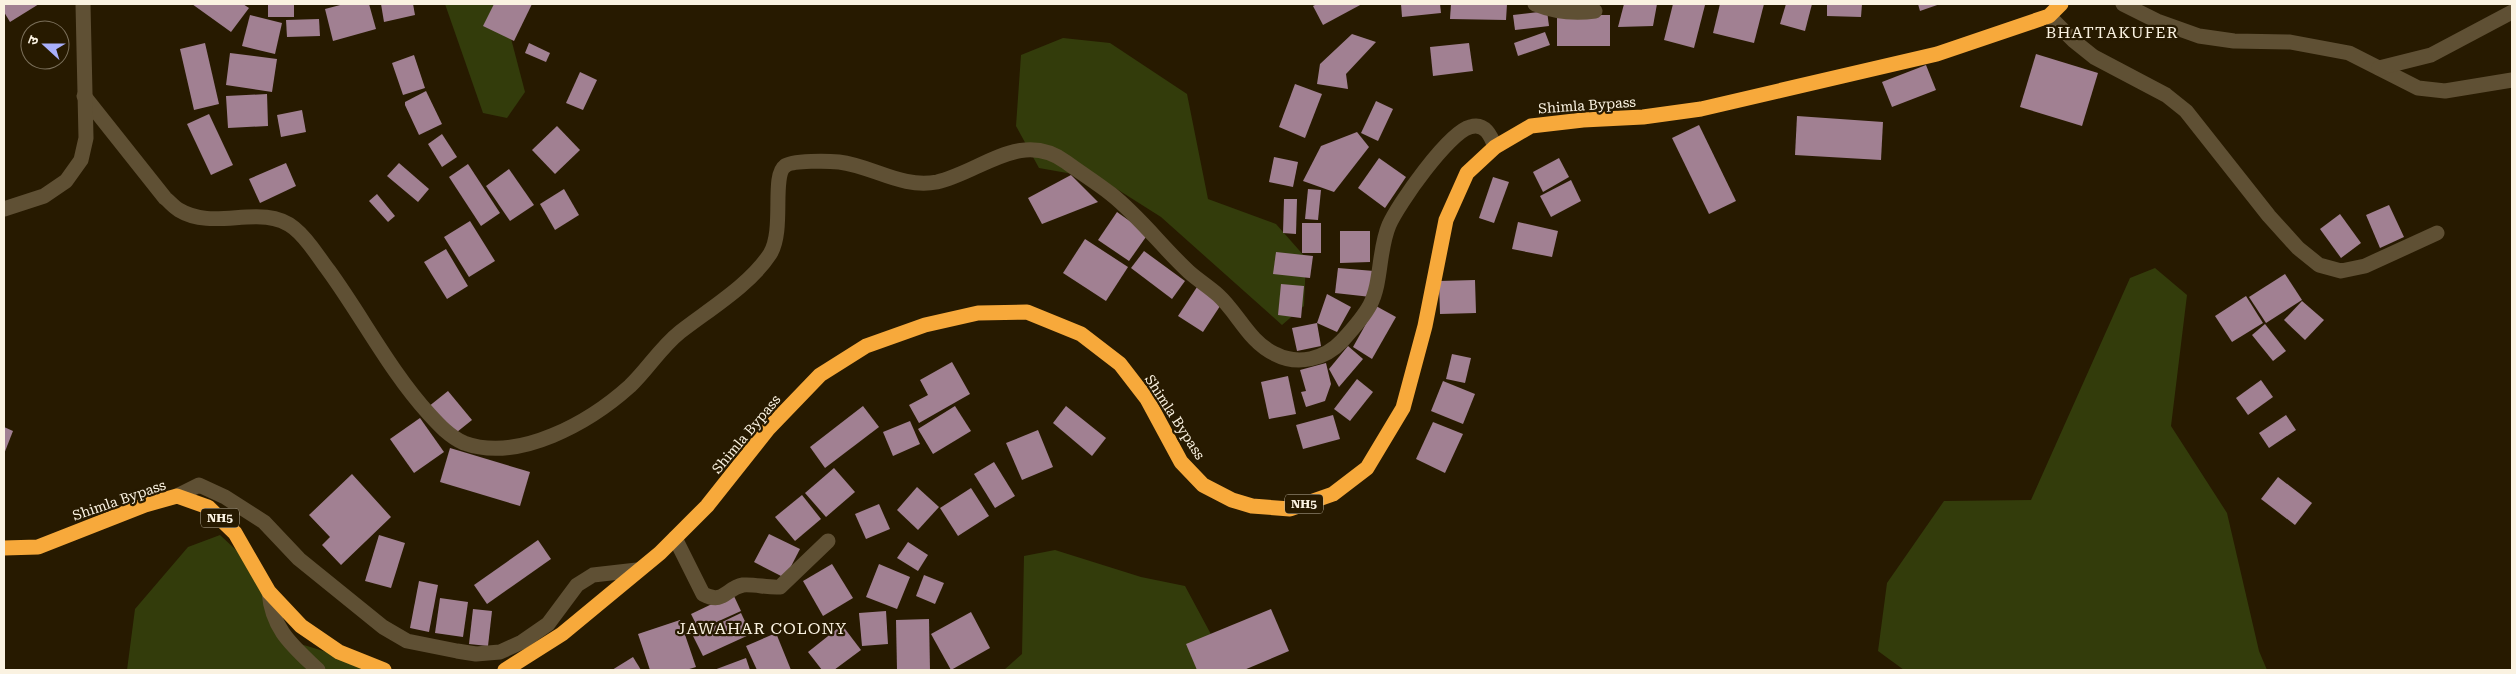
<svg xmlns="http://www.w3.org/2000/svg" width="2516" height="674" font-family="'Roboto Serif','Noto Sans Devanagari',serif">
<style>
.green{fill:#333c0b}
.building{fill:#a18092}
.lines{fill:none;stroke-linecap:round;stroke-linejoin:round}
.street{stroke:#5f5034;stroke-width:15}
.highway{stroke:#f7a93b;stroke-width:15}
.labels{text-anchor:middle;stroke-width:4.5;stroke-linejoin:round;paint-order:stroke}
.shield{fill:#271a00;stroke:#bbb19e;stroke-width:1}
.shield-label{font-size:12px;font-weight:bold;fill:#faf2e1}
.street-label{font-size:14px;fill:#faf2e1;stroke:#271a00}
.quarter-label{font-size:16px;letter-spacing:1px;fill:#faf2e1;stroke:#271a00}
</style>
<rect width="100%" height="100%" fill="#271a00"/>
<!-- green -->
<g class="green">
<path d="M445,4H502L525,92L507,118L483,113Z"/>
<path d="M1063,38L1110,43L1187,94L1208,199L1276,224L1306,258L1304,306L1282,325L1161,217L1101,179L1039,168L1016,126L1021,55Z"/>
<path d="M2155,268L2187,295L2171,426L2227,513L2259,651L2267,670H1904L1878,651L1887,583L1944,501L2031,500L2130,278Z"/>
<path d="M220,535L250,563L284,639L373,666L377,670H127L135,609L188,547Z"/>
<path d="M1055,550L1141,577L1185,586L1220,651V670H1004L1022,654L1024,556Z"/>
</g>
<!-- building -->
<g class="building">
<path d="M4,4H39L10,22L4,12Z"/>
<path d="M192,4H243L249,8L231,32Z"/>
<rect x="268" y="4" width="26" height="13"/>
<path d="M344,4H369L376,29L333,41L325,9Z"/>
<path d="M381,4H413L415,15L384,22Z"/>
<path d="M494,4H532L514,41L483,26Z"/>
<path d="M1317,4H1362L1323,25L1313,6Z"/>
<path d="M1401,4H1440L1441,13L1402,17Z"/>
<path d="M1451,4H1507L1506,20L1450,19Z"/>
<path d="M1624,4H1657L1653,26L1618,27Z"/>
<path d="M1673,4L1705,5L1694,48L1664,40Z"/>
<path d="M1720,4H1764L1754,43L1713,33Z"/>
<path d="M1786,4H1812L1805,31L1780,24Z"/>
<path d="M1827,4H1862L1861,17L1827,16Z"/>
<path d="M1918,4H1940L1920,11Z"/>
<path d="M1547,11L1549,26L1515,30L1513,15Z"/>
<path d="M250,15L282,23L275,54L242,46Z"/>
<rect x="1557" y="15" width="53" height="31"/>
<path d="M319,19L320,36L287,37L286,20Z"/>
<path d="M1545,32L1550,45L1518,56L1514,43Z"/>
<path d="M1352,34L1376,42L1346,74L1348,89L1317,84L1320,64Z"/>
<path d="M205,43L219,104L194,110L180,49Z"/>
<path d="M529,43L550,53L546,62L525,53Z"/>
<path d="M1469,43L1473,71L1433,76L1430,47Z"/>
<path d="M230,53L277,59L272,92L226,85Z"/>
<path d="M2036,54L2098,73L2082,126L2020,107Z"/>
<path d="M414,55L425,88L403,95L392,63Z"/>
<path d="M1926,65L1936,90L1892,107L1882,82Z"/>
<path d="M580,72L597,80L583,110L566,103Z"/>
<path d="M1295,84L1322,94L1305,138L1279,127Z"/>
<path d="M426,91L442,124L419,135L405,105V102Z"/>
<path d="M267,94L268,126L228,128L226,96Z"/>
<path d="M1376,101L1393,109L1378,141L1361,133Z"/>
<path d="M302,110L306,132L281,137L277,115Z"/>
<path d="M209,114L233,165L211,175L187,124Z"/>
<path d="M1797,116L1883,122L1881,160L1795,155Z"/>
<path d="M1699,125L1736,201L1709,214L1672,138Z"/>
<path d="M557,126L580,150L555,174L532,150Z"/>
<path d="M1357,132L1369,147L1334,192L1303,181L1321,146Z"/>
<path d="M442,134L457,157L442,167L428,144Z"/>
<path d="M1274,157L1298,162L1293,187L1269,182Z"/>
<path d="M1379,158L1406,177L1385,208L1358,188Z"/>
<path d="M1559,158L1569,177L1543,192L1533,172Z"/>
<path d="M286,163L296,186L260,203L249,179Z"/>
<path d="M399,163L429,189L418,202L387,176Z"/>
<path d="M468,164L500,213L481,226L449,177Z"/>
<path d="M509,169L534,205L510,221L486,186Z"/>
<path d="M1071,175L1098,202L1042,224L1028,198Z"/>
<path d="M1493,177L1509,182L1494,223L1479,218Z"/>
<path d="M1571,180L1581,201L1551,217L1540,196Z"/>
<path d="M564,189L579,215L555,230L540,204Z"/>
<path d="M1308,189L1321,190L1318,220L1305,219Z"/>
<path d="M377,194L395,216L388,222L369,201Z"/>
<path d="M1284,199H1297L1296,234L1283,233Z"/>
<path d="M2389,205L2404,237L2380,248L2366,215Z"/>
<path d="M1117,212L1148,234L1129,261L1098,240Z"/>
<path d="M2340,214L2361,243L2341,258L2320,229Z"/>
<path d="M470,221L495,261L469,277L444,237Z"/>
<path d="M1518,222L1558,231L1552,257L1512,249Z"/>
<rect x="1302" y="223" width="19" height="30"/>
<path d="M1340,231H1370V262L1340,263Z"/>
<path d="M1085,239L1128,267L1106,301L1063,273Z"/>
<path d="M446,249L468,286L447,299L424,262Z"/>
<path d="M1144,251L1185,281L1172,299L1131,268Z"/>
<path d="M1276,252L1313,256L1310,278L1273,274Z"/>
<path d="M1338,268L1374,271L1371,297L1335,293Z"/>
<path d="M2285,274L2302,300L2266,323L2249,297Z"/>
<path d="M1475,280L1476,313L1440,314L1439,281Z"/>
<path d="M1281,284L1304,286L1301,318L1278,315Z"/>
<path d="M1197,287L1222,303L1203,332L1178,316Z"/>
<path d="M1327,294L1351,307L1337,332L1317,323Z"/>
<path d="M2246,296L2263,323L2232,342L2215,316Z"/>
<path d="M2302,301L2324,320L2305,340L2284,320Z"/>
<path d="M1376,306L1396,317L1372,359L1353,347Z"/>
<path d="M1317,323L1321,346L1297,351L1292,328Z"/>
<path d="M2265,324L2286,351L2273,361L2252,335Z"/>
<path d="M1348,346L1363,359L1339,387L1329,369Z"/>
<path d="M1452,354L1471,358L1465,383L1446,379Z"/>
<path d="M952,362L970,394L919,423L909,405L928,395L920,380Z"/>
<path d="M1326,363L1331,384L1325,401L1306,407L1301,392L1306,391L1300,370Z"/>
<path d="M1288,376L1296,414L1269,419L1261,382Z"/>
<path d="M1357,379L1373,392L1350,421L1334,409Z"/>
<path d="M2261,380L2273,397L2248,415L2236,398Z"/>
<path d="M1443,381L1475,394L1463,424L1431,411Z"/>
<path d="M448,391L472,420L452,436L428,407Z"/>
<path d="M863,406L879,427L825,468L810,447Z"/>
<path d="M955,406L971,431L933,454L918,429Z"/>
<path d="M1066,406L1106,438L1092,456L1053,423Z"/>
<path d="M1333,415L1340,439L1303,449L1296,425Z"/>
<path d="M2286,415L2296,430L2269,448L2259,433Z"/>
<path d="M420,418L444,452L414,473L390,439Z"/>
<path d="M910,421L920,444L893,456L883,432Z"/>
<path d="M1433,422L1463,434L1445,473L1416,459Z"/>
<path d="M4,427L13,431L4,454Z"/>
<path d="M1038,430L1053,467L1022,480L1006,443Z"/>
<path d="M450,448L530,472L520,506L440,482Z"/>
<path d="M994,462L1015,496L995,508L974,474Z"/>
<path d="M834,468L855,492L826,517L805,493Z"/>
<path d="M352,474L391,517L341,565L322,545L330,537L309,515Z"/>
<path d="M2278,477L2312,503L2295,525L2261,499Z"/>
<path d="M917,487L939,507L918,530L897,510Z"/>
<path d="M971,488L989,516L958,536L940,508Z"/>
<path d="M802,495L821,519L795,541L775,517Z"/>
<path d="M879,504L890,529L866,539L855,514Z"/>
<path d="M769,534L800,549L785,578L754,562Z"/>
<path d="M379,535L405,543L391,588L365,581Z"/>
<path d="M538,540L551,559L487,604L474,585Z"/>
<path d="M908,542L928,555L918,571L897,558Z"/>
<path d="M832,564L853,598L823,616L803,581Z"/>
<path d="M879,564L910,577L897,609L866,597Z"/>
<path d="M924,575L944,583L935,604L916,596Z"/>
<path d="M419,581L438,585L429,632L410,628Z"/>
<path d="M733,594L741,611L699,630L691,614Z"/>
<path d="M440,598L468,602L463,637L435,633Z"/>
<path d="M473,609L492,611L488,646L469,644Z"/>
<path d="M1271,609L1289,651L1244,670H1197L1186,644Z"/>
<path d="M886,611L888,644L862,646L859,613Z"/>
<path d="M971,612L990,648L951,670L931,634Z"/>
<path d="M741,613L751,634L703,656L693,636Z"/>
<path d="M929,619L930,670H897L896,620Z"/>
<path d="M680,620L696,667L686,670H650L638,634Z"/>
<path d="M842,625L861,650L834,670H822L808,652Z"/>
<path d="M776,633L791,670H757L746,646Z"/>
<path d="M633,657L641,670H612Z"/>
<path d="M746,658L750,670H714Z"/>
</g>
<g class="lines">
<!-- street -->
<g class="street">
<path d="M1535,4C1555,12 1574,14 1595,11"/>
<path d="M2123,4L2157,21L2199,36L2234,41L2290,42L2349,53L2418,88L2445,91L2512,80"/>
<path d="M2049,16L2074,41L2094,57L2166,95L2186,111L2269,216L2298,248L2319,265L2341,271L2365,266L2437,233"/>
<path d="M2379,68L2431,55L2512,12"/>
<path d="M84,96L165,198C170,202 174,207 179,210C215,232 262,202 294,228C309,240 318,257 329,271C363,318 390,371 429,414C439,425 450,437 464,443C519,463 590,422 630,386C648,369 660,348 680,332C708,310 750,285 770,254C785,230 771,176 785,166C792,160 829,161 839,162C873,166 902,189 937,182C981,172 1021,129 1066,162C1081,173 1097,183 1111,194C1140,217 1162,247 1189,272C1198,280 1209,287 1218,295C1238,313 1249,342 1275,354C1298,366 1325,359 1342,341C1352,330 1363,318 1370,305C1382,282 1378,251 1389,225C1398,204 1449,132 1470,127C1485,122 1491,136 1495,147"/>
<path d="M4,209L44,196L66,181L81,160L86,138L83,4"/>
<path d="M177,496L199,485L225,497L264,522L299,559L383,627L407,641L457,651L476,654L500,652L522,642L548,624L577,585L593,575L637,570"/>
<path d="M675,538L703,594C724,605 726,588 743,585C755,584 768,588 780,587L828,541"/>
<path d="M269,592C272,630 293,646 318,670"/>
</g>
<!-- highway -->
<g class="highway">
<path d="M4,548L38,547L145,505L177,496L208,507L235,533L269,592L301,626L339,652L384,670"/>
<path d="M505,670L562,634L660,553L707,506L768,429L820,375L866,346L925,325L978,313L1027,312L1081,334L1120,364L1147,399L1181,462L1203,485L1232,500L1252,506L1290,509L1333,494L1367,468L1403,408L1425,326L1446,220L1467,173L1495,147L1531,126L1583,120L1643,117L1701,109L1937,54L2049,16L2061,4"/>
</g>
</g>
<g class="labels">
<!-- shield labels -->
<g class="shield">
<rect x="1285" y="494.5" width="38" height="19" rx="4"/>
<rect x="201" y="508.5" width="38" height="19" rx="4"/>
</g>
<g class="shield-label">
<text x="1304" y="508">NH5</text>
<text x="220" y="522">NH5</text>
</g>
<!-- street labels -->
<g class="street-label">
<text transform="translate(1587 105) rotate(-4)" y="5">Shimla Bypass</text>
<text transform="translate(1175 417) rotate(57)" y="5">Shimla Bypass</text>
<text transform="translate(746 434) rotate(-50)" y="5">Shimla Bypass</text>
<text transform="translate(119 500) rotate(-19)" y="5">Shimla Bypass</text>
</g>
<!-- quarter labels -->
<g class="quarter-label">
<text x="2112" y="38">BHATTAKUFER</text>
<text x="762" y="634">JAWAHAR COLONY</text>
</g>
</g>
<!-- border -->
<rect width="2516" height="674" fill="none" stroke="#faf2e1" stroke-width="10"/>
<!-- north arrow -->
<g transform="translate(45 45) rotate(291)"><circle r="24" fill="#271a00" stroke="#7b705a"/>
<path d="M0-4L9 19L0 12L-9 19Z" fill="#a9b0fc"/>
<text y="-8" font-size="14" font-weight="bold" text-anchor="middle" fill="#faf2e1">उ</text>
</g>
</svg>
